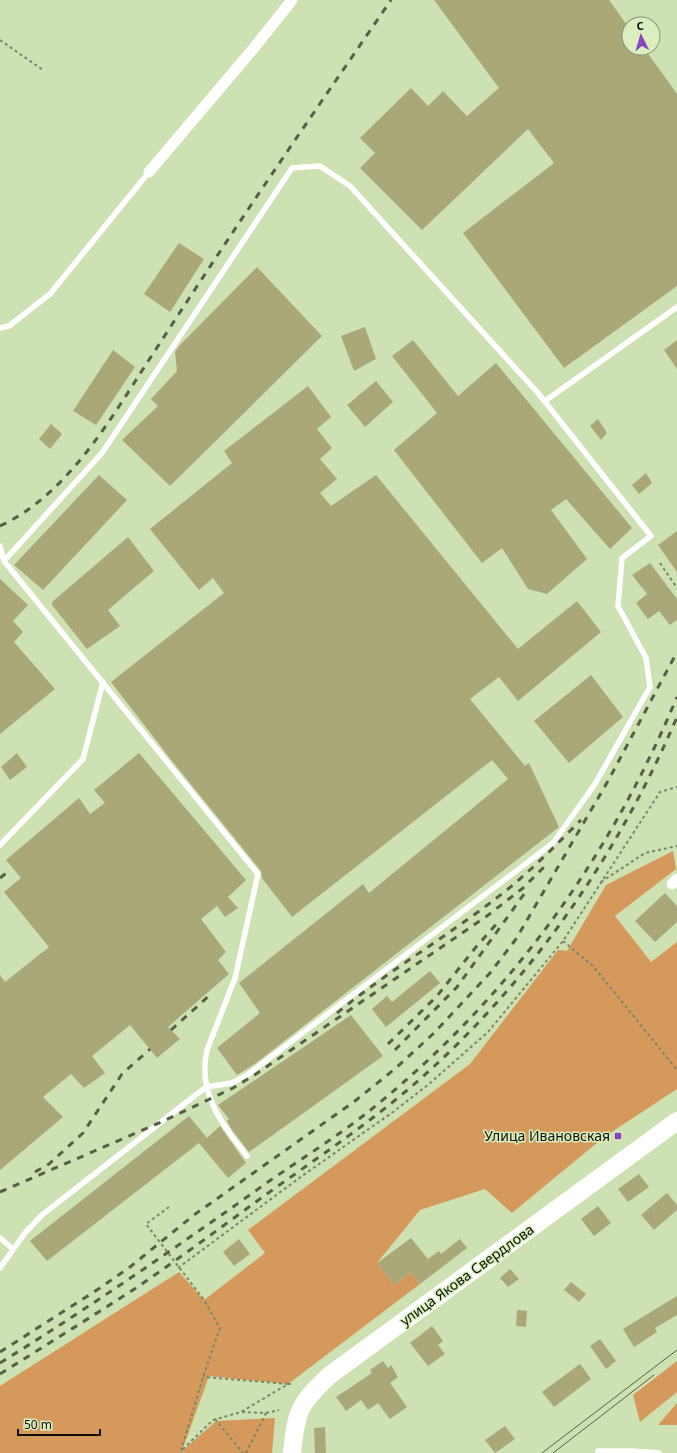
<svg xmlns="http://www.w3.org/2000/svg" width="677" height="1453" font-family="'Noto Sans',sans-serif">
<style>
.green{fill:#d5995b}
.building{fill:#aaa879}
.lines{fill:none;stroke-linecap:round;stroke-linejoin:round}
.path{stroke:#798767;stroke-width:2;stroke-dasharray:3 3;stroke-linecap:butt}
.lane{stroke:#fff;stroke-width:5.5}
.street{stroke:#fff;stroke-width:11}
.primary{stroke:#fff;stroke-width:18}
.tram{stroke:#556045;stroke-width:1}
.rail{stroke:#556045;stroke-width:3;stroke-dasharray:7 7;stroke-linecap:butt}
.poi-dot{fill:#8747bc;stroke:#daeec0;stroke-width:1.5}
.labels{text-anchor:middle;stroke-width:3;stroke-linejoin:round;paint-order:stroke}
.poi-label{font-size:14px;fill:#0c1203;stroke:#daeec0;text-anchor:end}
.street-label{font-size:14px;fill:#0c1203;stroke:#daeec0}
</style>
<rect width="100%" height="100%" fill="#cde1b3"/>
<!-- green -->
<g class="green">
<path d="M673,851L676,869L615,916L651,962L677,942V1089L604,1137L512,1213L485,1189L420,1210L377,1263L394,1285L411,1272L420,1284L288,1384L209,1376L182,1451L216,1421L275,1418L272,1453H0V1386L179,1272L204,1300L265,1253L248,1230L470,1064L558,950L567,951L606,885Z"/>
<path d="M677,1361V1392L640,1422L633,1395Z"/>
<path d="M677,1403V1425H658Z"/>
</g>
<!-- building -->
<g class="building">
<path d="M434,0H609L629,28V48H644L677,94V286L564,368L463,233L554,163L528,129L422,230L360,168L375,153L360,138L411,88L428,106L443,91L467,116L499,88Z"/>
<path d="M179,243L204,259L170,312L144,294Z"/>
<path d="M257,267L322,336L170,486L122,440L158,406L151,399L177,371L175,352L179,346Z"/>
<path d="M365,327L376,359L354,371L341,336Z"/>
<path d="M413,340L458,396L496,363L632,528L610,549L566,499L551,510L587,559L547,594L528,589L502,548L482,563L394,450L437,413L392,356Z"/>
<path d="M677,340V369L664,350Z"/>
<path d="M113,350L135,367L96,425L73,411Z"/>
<path d="M376,381L393,402L365,427L347,405Z"/>
<path d="M308,386L331,417L317,429L332,448L320,459L337,479L320,493L331,506L376,475L518,649L577,601L601,632L518,701L499,677L470,699L525,766L529,763L559,827L256,1063L237,1075L217,1048L260,1013L239,983L363,884L369,893L508,779L492,760L292,917L262,878L261,871L172,761L111,682L224,593L213,578L199,590L150,529L232,463L224,451Z"/>
<path d="M598,419L607,433L601,440L590,426Z"/>
<path d="M51,424L62,434L50,449L39,439Z"/>
<path d="M646,473L652,483L639,494L632,485Z"/>
<path d="M99,475L127,500L43,590L14,565Z"/>
<path d="M677,531V572L658,545Z"/>
<path d="M128,537L154,571L108,610L120,626L87,649L52,605V602Z"/>
<path d="M650,563L677,599V620L670,625L659,611L648,619L636,603L647,594L632,575Z"/>
<path d="M0,579L28,605L13,621L23,632L14,642L55,689L0,734Z"/>
<path d="M591,675L623,717L569,763L534,721Z"/>
<path d="M17,753L27,767L10,780L1,767Z"/>
<path d="M139,753L246,880L228,897L238,908L225,917L217,906L201,919L226,952L218,960L229,974L168,1027L180,1039L157,1058L130,1025L92,1056L105,1073L84,1088L71,1074L43,1097L63,1117L0,1170V975L5,982L49,947L4,892L21,878L6,860L79,798L90,814L105,803L94,790Z"/>
<path d="M665,893L677,906V922L655,942L635,921Z"/>
<path d="M430,971L440,983L386,1027L372,1009L387,996L392,1002Z"/>
<path d="M351,1015L383,1056L249,1152L232,1130L227,1121L229,1119L218,1105Z"/>
<path d="M189,1116L207,1138L220,1126L246,1163L228,1178L199,1143L47,1261L30,1241Z"/>
<path d="M639,1174L649,1187L628,1202L618,1189Z"/>
<path d="M667,1193L677,1205V1210L654,1230L641,1215Z"/>
<path d="M598,1206L611,1223L594,1236L581,1219Z"/>
<path d="M411,1238L428,1259L439,1251L441,1254L460,1239L467,1248L420,1284L411,1272L394,1285L377,1263Z"/>
<path d="M239,1239L250,1254L234,1266L223,1252Z"/>
<path d="M510,1269L519,1279L508,1287L500,1278Z"/>
<path d="M571,1282L586,1294L579,1302L564,1290Z"/>
<path d="M677,1296V1315L655,1328L657,1332L634,1347L623,1329Z"/>
<path d="M517,1310L527,1311L526,1327L516,1326Z"/>
<path d="M432,1326L443,1341L438,1345L445,1354L428,1366L410,1343Z"/>
<path d="M600,1339L616,1361L606,1369L590,1346Z"/>
<path d="M383,1361L388,1368L391,1365L398,1377L390,1383L407,1407L390,1419L378,1403L368,1410L361,1400L346,1411L336,1397L372,1373L370,1370Z"/>
<path d="M580,1364L591,1379L554,1407L542,1392Z"/>
<path d="M505,1426L515,1439L495,1453L485,1440Z"/>
<path d="M325,1427L326,1453H315L314,1428Z"/>
</g>
<g class="lines">
<!-- path -->
<g class="path">
<path d="M0,40L43,70"/>
<path d="M660,563L677,588"/>
<path d="M601,882L645,853L677,846"/>
<path d="M563,941L593,966L677,1070"/>
<path d="M169,1207L146,1224L204,1300L220,1328L203,1377L181,1451L213,1420L241,1412L288,1384L203,1377"/>
<path d="M178,1268L302,1176L393,1112L429,1084L488,1032L563,941L660,792L677,787"/>
<path d="M288,1384H292"/>
<path d="M242,1412L266,1413L279,1410"/>
<path d="M215,1419L243,1453"/>
<path d="M246,1453L266,1413"/>
</g>
<!-- lane -->
<g class="lane">
<path d="M0,328L9,326L50,294L149,172"/>
<path d="M545,401L677,307"/>
<path d="M0,546L4,561L258,874L235,978L207,1050C197,1093 222,1124 247,1156"/>
<path d="M0,845L83,759L103,682"/>
<path d="M0,1238L13,1249"/>
<path d="M0,1268L25,1233L42,1215L206,1087L232,1083L247,1075L553,843L595,784L650,687L646,658L618,606L622,558L651,536L538,393L350,186L320,166L292,168L102,453L4,561"/>
<path d="M598,1453V1451H632L659,1453"/>
</g>
<!-- street -->
<g class="street">
<path d="M149,172L253,49L292,0"/>
<path d="M672,884L677,879"/>
</g>
<!-- primary -->
<path class="primary" d="M292,1453C296,1411 299,1404 330,1375L677,1121"/>
<!-- tram -->
<g class="tram">
<path d="M542,1453L677,1350"/>
<path d="M553,1453L654,1375"/>
</g>
<!-- rail -->
<g class="rail">
<path d="M0,526C66,495 107,425 145,366C171,326 197,286 223,247C278,164 335,82 391,0"/>
<path d="M0,878L9,871"/>
<path d="M337,1013C387,972 443,939 494,900C526,876 553,848 581,820"/>
<path d="M171,1030L211,994"/>
<path d="M388,1044L437,996L476,947L499,921"/>
<path d="M395,1050L457,987L527,890"/>
<path d="M35,1172L49,1164L83,1133L122,1074L150,1049"/>
<path d="M0,1192L159,1123L233,1088L256,1074L487,916L523,888L545,866"/>
<path d="M0,1352L100,1288L130,1267L194,1215L355,1101L396,1068L434,1033L490,973L516,939L608,781L677,652"/>
<path d="M0,1363C87,1309 171,1251 254,1192C294,1163 336,1138 373,1108C510,997 609,859 677,697"/>
<path d="M0,1374C46,1345 93,1316 139,1286C181,1257 223,1226 264,1196C317,1158 370,1123 419,1080C531,981 618,855 677,717"/>
</g>
</g>
<!-- markers -->
<rect class="poi-dot" x="614" y="1132" width="8" height="8" rx="2"/>
<g class="labels">
<!-- poi labels -->
<g class="poi-label">
<text x="610" y="1141">Улица Ивановская</text>
</g>
<!-- street labels -->
<g class="street-label">
<text transform="translate(467 1275) rotate(-36)" y="5">улица Якова Свердлова</text>
</g>
</g>
<!-- north arrow -->
<g transform="translate(641 36) rotate(355)"><circle r="19" fill="#daeec0" stroke="#889674"/>
<path d="M0-3L7 15L0 10L-7 15Z" fill="#8747bc"/>
<text y="-6" font-size="11" font-weight="bold" text-anchor="middle" fill="#0c1203">С</text>
</g>
<!-- scale -->
<path d="M18 1429v6h82v-6" fill="none" stroke="#0c1203" stroke-width="2"/>
<text x="24" y="1429" font-size="12" fill="#0c1203" stroke="#daeec0" stroke-width="3" paint-order="stroke">50 m</text>
</svg>
